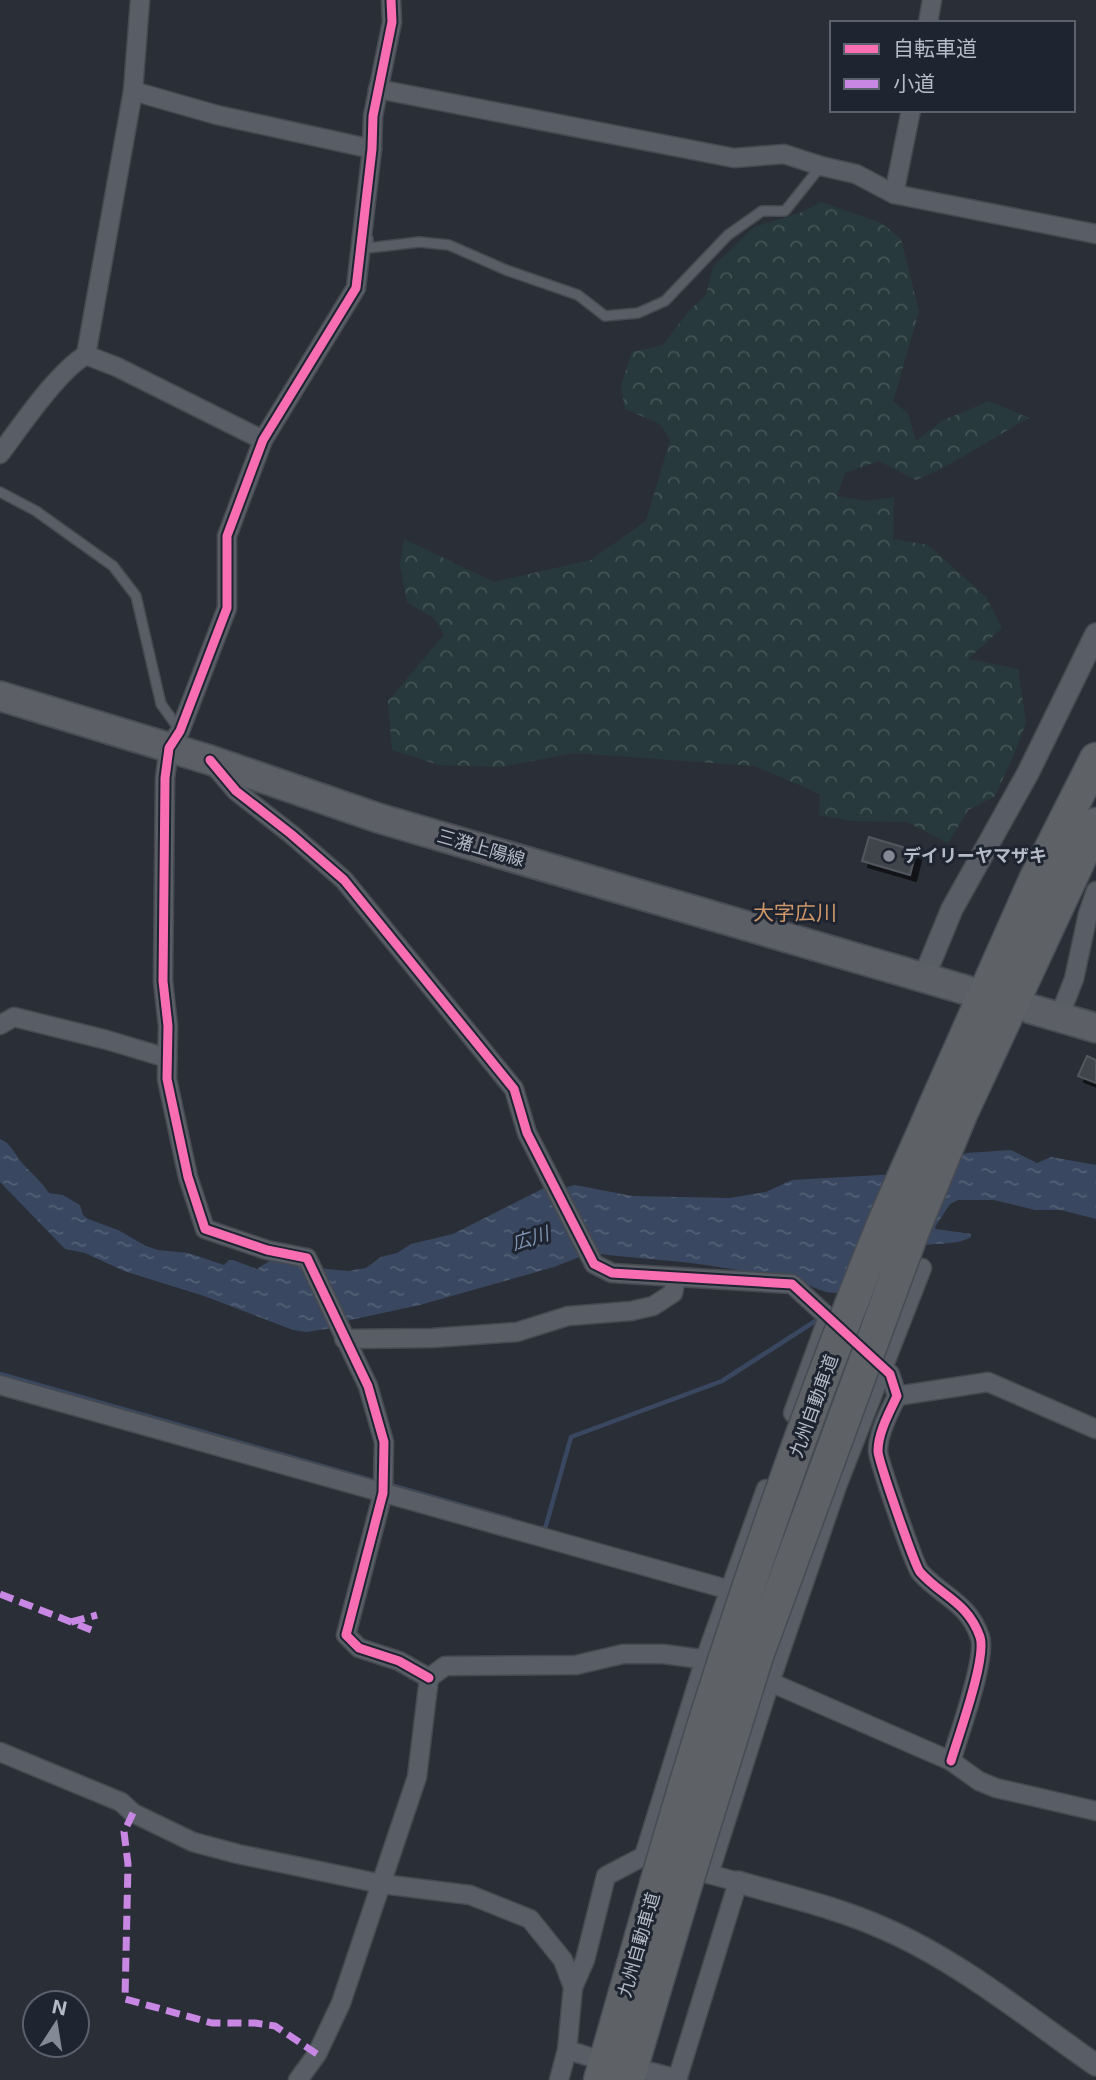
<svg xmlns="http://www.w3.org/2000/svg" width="1096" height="2080" font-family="Inter,'Noto Sans JP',sans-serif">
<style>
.forest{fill:url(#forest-crowns)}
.water{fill:url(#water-ripples)}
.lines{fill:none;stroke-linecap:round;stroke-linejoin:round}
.stream{stroke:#394860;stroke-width:4.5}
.building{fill:#41454c;stroke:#52575f;stroke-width:2;filter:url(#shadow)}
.service-casing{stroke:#464a50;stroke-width:12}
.minor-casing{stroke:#464a50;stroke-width:21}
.tertiary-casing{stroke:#464a50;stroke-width:24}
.primary-casing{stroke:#484c54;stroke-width:32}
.motorway-casing{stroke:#474b53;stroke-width:35}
.service{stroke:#595d65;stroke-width:9}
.minor{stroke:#595d65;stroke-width:18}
.tertiary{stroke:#595d65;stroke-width:21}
.primary{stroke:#5c6066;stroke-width:28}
.motorway{stroke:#5e6165;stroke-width:32}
.motorway-bridge-casing{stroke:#474b53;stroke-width:35;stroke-linecap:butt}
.motorway-bridge{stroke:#5e6165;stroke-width:32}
.quiet{stroke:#c787e3;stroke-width:7;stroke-dasharray:14 7;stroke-linecap:butt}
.cycleway-casing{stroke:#1e2531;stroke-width:13}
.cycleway{stroke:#f96db3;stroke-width:9}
.poi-dot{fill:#848a95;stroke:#1e2531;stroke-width:2.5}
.labels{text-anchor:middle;stroke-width:6;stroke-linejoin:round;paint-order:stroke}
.street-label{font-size:18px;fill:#b4bbc7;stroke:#1e2531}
.poi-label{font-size:18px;font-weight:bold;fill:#b4bbc7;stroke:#1e2531;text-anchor:start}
.water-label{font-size:19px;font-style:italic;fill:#7d91ae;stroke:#1e2531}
.quarter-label{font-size:21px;fill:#cf9668;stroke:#1e2531}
</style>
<defs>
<pattern id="forest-crowns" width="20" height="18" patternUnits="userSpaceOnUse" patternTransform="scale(1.75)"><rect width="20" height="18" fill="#27393c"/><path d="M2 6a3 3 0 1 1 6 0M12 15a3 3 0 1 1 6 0" fill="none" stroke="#445457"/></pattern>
<pattern id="water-ripples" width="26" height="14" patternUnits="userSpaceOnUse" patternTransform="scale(1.75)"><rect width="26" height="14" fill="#394860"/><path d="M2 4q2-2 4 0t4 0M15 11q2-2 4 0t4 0" fill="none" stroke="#536075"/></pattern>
<filter id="shadow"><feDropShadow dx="6" dy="6" stdDeviation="0" flood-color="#0009"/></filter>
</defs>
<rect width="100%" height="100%" fill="#2a2f37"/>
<!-- forest -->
<path class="forest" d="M821,202L881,223L901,239L919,311L893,402L908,413L916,441L942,421L989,401L1029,418C991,438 956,464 916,480L879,461L845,473L837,496L867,501L894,497L893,539L928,545L986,597L1002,628L968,659L1018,669L1026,723L1015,752L995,796L968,810L948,843L907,822L852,821L819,815L820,794L755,766L574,753L500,767L439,765L392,750L388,701L444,635L435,619L407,602L400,565L404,539L494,582L591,560L646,521L670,440L660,424L625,409L621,386L632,352L663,345L688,312L706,295L713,267L754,227L800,213Z"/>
<!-- water -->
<path class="water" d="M0,1139C12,1144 14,1154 23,1164C32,1174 41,1181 49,1193L63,1195L80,1205L83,1215L88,1219L118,1230L146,1246L158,1250L188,1253L224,1265L229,1260H233L257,1269L271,1260L306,1267L348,1271L366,1268L381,1257L397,1253L411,1244L453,1234L544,1188L560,1189L575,1185L632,1196L730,1198L766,1192L792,1180L915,1173L967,1153L1011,1150L1037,1163L1051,1157L1096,1165V1219L1061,1210H1035L994,1200H958L950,1204L935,1227L936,1229L971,1234V1237C953,1247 933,1241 914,1248C887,1257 869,1283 841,1292C824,1297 807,1281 791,1279C762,1275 734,1269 706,1265C671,1260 635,1258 600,1254L582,1256L554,1267L420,1305L350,1320L332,1328L306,1332L293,1330L204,1296L124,1271L85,1253L65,1249L0,1182Z"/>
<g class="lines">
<!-- stream -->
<g class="stream">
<path d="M0,1374L378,1482"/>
<path d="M387,1484L510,1519"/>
<path d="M542,1528L545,1529L571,1437L722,1381L817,1320L818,1314"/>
</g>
</g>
<!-- building -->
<g class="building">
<path d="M869,837L916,851L910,875L862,861Z"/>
<path d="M1087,1056L1096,1060V1083L1078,1076Z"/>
</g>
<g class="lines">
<!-- service casing -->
<g class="service-casing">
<g id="service">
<path d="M368,239V248L419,242L449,245L506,270L578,295L605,316L638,313L665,301L728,235L762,211H785L821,166"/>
<path d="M0,492L36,511L113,566L136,596L161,704L179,729"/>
</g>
</g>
<!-- minor casing -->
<g class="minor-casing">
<g id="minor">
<path d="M391,0L392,22L373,116L372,149L356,288L263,440L227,536V608L180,731L169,748L165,778L163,981L168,1026L167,1079L188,1177L205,1229L267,1250L307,1258L368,1386L384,1442L383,1493L346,1635L359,1648L399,1661L429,1678"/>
<path d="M928,23L932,0"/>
<path d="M378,89L734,158L784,154L821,166L856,174L894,194L1096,234"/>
<path d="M133,91L217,115L372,149"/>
<path d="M894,194L911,110"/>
<path d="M86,355L133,91L140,0"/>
<path d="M86,355L117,367L263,440"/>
<path d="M0,454C20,427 58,371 86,355"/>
<path d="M212,763L236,791L291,834L344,880L514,1089L527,1133L594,1264L612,1273L792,1284L890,1374L897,1396C889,1413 878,1433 878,1451C878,1460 915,1566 920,1572C941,1596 968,1602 980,1637C987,1658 958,1737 951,1761"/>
<path d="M1059,1017L1074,979L1088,914L1096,891"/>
<path d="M0,1025L14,1017L107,1040L167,1058"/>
<path d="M344,1339L432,1338L517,1332L568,1316L631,1311L653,1306L673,1293L676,1277"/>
<path d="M0,1385L730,1590"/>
<path d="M897,1396L988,1382L1096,1429"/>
<path d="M793,1413L828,1317"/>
<path d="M0,1752L121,1802L133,1813L193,1842L238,1854L382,1884L470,1895L530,1919L563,1960L573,1987L567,2050L559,2080"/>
<path d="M709,1874L770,1682L837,1486L922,1268"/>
<path d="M573,1987L585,1960L606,1876L644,1856L705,1659L766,1489"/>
<path d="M567,2050L587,2056"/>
<path d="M651,2072L678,2079"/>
<path d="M298,2080L317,2054L341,2003L417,1777L429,1678L445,1666L576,1665L623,1654H663L709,1660L770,1682L951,1761L979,1781L996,1788L1096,1811"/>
<path d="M677,2080L738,1882L698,1871"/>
</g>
</g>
<!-- tertiary casing -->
<g class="tertiary-casing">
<g id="tertiary">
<path d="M924,977L952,909L1028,773L1096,634"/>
<path d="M738,1882C786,1896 839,1908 885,1929C959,1961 1030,2019 1096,2065"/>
</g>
</g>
<!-- primary casing -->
<g class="primary-casing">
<g id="primary">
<path d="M0,696L210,760L378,818L966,990"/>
<path d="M1031,1009L1096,1028"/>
</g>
</g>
<!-- motorway casing -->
<g class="motorway-casing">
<g id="motorway">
<path d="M936,1103L1035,880L1096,759"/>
<path d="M961,1114L1096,824"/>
<path d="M600,2080L656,1884"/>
<path d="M628,2080L684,1891"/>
</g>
</g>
<!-- service -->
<use href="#service" class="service"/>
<!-- minor -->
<use href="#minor" class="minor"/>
<!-- tertiary -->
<use href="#tertiary" class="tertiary"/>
<!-- primary -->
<use href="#primary" class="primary"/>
<!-- motorway -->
<use href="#motorway" class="motorway"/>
<!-- motorway-bridge casing -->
<g class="motorway-bridge-casing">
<g id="motorway-bridge">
<path d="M656,1884C718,1667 791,1453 875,1244C894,1196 916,1150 936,1103"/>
<path d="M684,1891L757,1656L913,1231L961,1114"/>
</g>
</g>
<!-- motorway-bridge -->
<use href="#motorway-bridge" class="motorway-bridge"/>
<!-- quiet -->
<g class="quiet">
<path d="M0,1594L94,1631"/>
<path d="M71,1622L97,1615"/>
<path d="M133,1813L124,1832L128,1864L125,1999L212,2023H255L275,2026L317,2054"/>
</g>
<!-- cycleway casing -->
<g class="cycleway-casing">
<g id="cycleway">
<path d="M391,0L392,22L373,116L372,149L356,288L263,440L227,536V608L180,731L169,748L165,778L163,981L168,1026L167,1079L188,1177L205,1229L267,1250L307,1258L368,1386L384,1442L383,1493L346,1635L359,1648L399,1661L429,1678"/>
<path d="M210,760L236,791L291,834L344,880L514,1089L527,1133L594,1264L612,1273L792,1284L890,1374L897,1396C889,1413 878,1433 878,1451C878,1460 915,1566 920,1572C941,1596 968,1602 980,1637C987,1658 958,1737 951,1761"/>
</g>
</g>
<!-- cycleway -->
<use href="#cycleway" class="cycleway"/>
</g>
<!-- markers -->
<circle class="poi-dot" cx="889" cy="856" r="7"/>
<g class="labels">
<!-- street labels -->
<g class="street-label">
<text transform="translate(481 848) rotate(16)" y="6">三潴上陽線</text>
<text transform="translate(814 1406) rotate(-70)" y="6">九州自動車道</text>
<text transform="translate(639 1945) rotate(-74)" y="6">九州自動車道</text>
</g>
<!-- poi labels -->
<g class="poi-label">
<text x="903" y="862">デイリーヤマザキ</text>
</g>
<!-- water labels -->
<g class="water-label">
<text transform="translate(530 1238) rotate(-17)" y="7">広川</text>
</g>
<!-- quarter labels -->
<g class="quarter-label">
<text x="795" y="920">大字広川</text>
</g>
</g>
<!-- legend -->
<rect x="830" y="21" width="245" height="91" fill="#1e2531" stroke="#5a616d" stroke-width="2"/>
<rect x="844" y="44" width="35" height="10" fill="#f96db3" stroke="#5a616d" stroke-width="2"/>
<text x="893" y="56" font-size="21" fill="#b4bbc7">自転車道</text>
<rect x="844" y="79" width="35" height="10" fill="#c787e3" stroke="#5a616d" stroke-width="2"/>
<text x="893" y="91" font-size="21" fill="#b4bbc7">小道</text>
<!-- north arrow -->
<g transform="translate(56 2024) rotate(12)"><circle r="33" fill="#1e2531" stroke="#5a616d" stroke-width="2"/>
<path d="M0-5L12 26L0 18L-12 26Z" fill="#848a95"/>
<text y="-10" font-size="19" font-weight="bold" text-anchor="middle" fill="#b4bbc7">N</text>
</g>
</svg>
